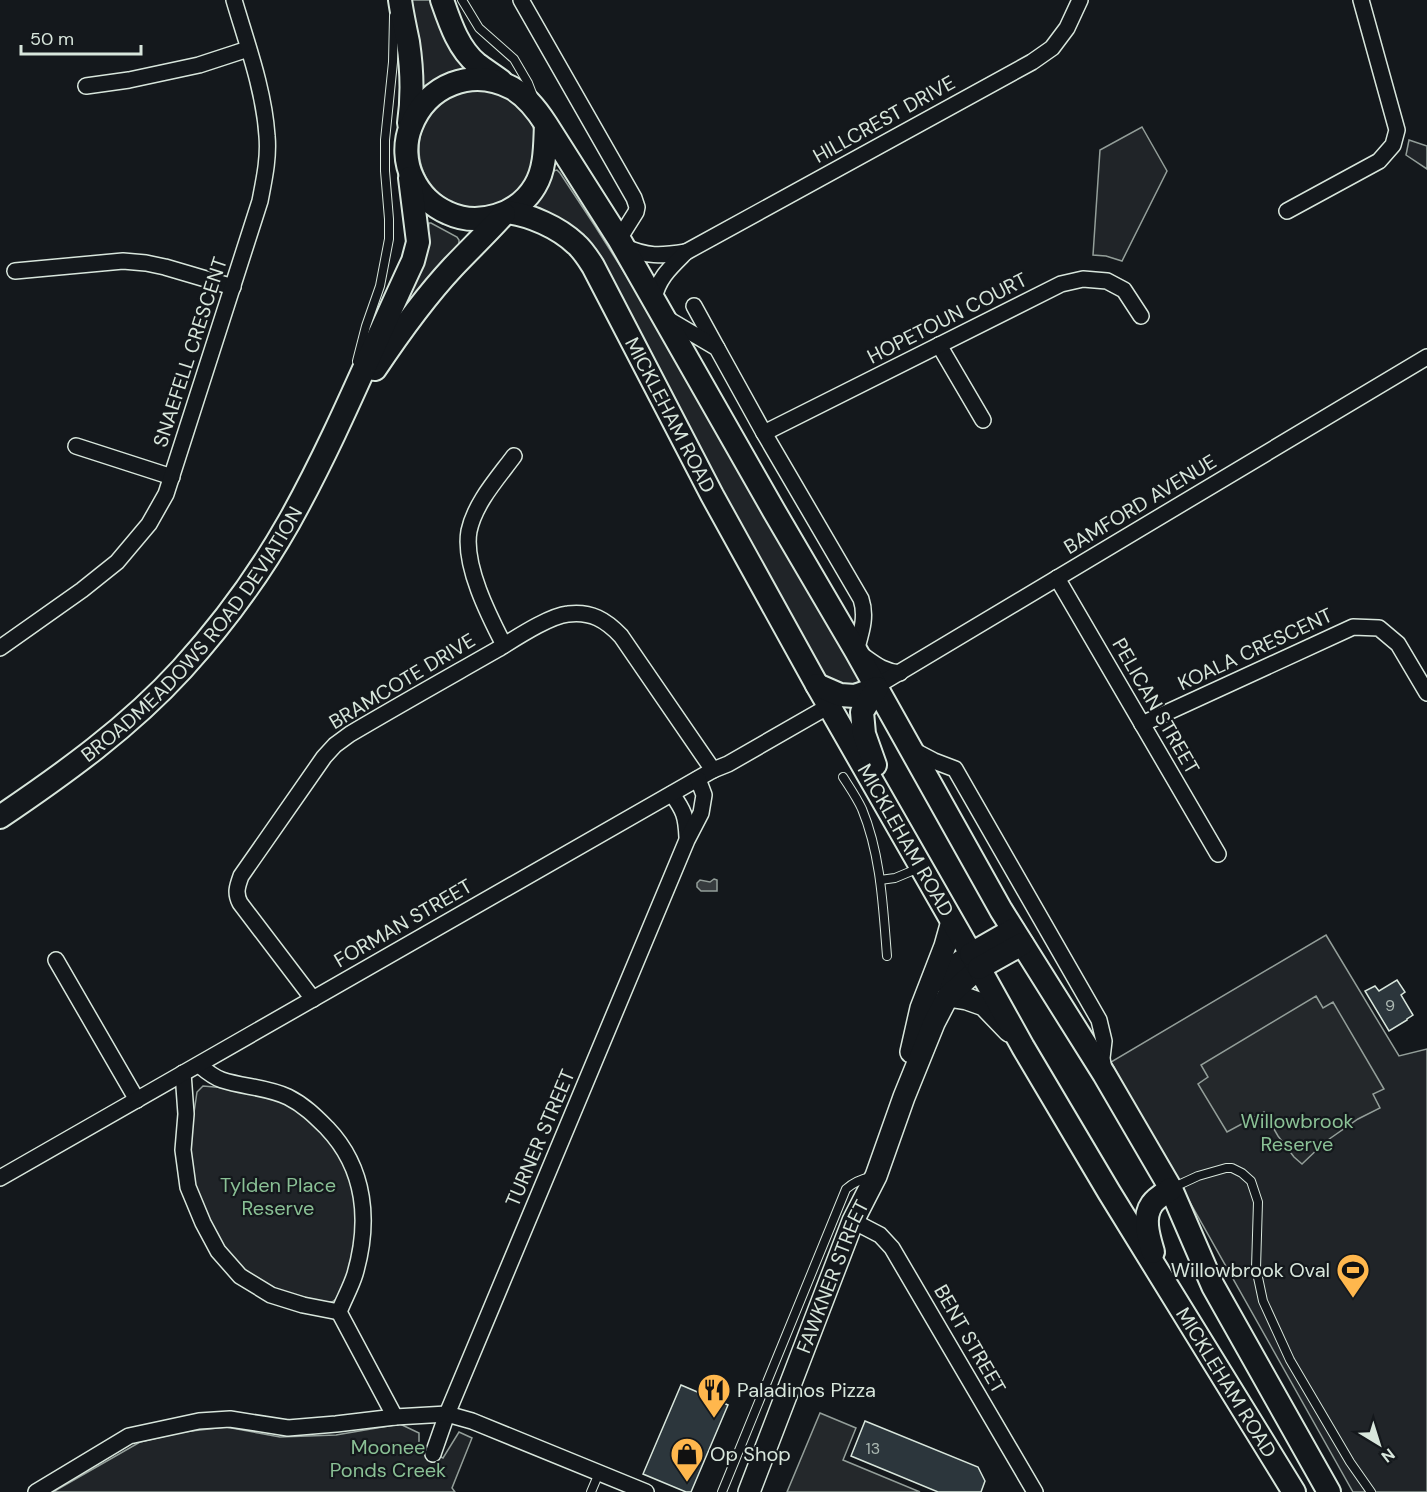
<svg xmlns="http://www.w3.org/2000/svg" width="1427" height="1492" font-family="'DM Sans',sans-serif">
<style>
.green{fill:#202428;stroke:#939e99;stroke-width:1.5}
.parking{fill:#24282b;stroke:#939e99;stroke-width:1.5}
.water{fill:#363b3e;stroke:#939e99;stroke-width:1.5}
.building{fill:#2c363c;stroke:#d8e6dc;stroke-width:1.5}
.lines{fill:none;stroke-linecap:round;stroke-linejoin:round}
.lane-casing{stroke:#d8e6dc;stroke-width:10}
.street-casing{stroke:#d8e6dc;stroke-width:18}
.secondary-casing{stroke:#d8e6dc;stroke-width:24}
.primary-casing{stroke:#d8e6dc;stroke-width:26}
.lane{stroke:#14181c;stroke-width:8}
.street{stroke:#14181c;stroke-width:15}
.secondary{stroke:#14181c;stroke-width:21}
.primary{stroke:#14181c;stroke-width:22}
.labels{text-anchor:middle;stroke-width:4.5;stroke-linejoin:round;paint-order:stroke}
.number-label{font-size:16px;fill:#adbab4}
.street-label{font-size:20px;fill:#d8e6dc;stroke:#14181c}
.park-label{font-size:20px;fill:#8ac095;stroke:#14181c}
.poi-label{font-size:20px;fill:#d8e6dc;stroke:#14181c;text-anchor:start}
</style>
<rect width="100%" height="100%" fill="#14181c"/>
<!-- green -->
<g class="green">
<path d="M408,0H430C437,19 442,39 455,55C459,60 464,64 469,69L423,90Z"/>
<circle cx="478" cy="149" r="59"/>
<path d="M1142,127L1167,171L1122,261L1106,256L1093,255L1100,150Z"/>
<path d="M1409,140L1427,146V169L1406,155Z"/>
<path d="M557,170L560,173L595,226L646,307L861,681L854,689L827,680L778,597L612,287L529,210L553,171Z"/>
<path d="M429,223H431L457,237L459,240V244L402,313L401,309L427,244Z"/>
<path d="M1326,935L1399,1056L1427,1049V1492H1353L1111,1062Z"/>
<path d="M203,1086L226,1088L273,1098L293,1108L325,1133L346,1165L357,1201L354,1258L344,1287L336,1299L332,1302H324L279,1291L256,1280L236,1265L225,1252L200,1206L192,1172L190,1140L197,1092Z"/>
<path d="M400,1424L419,1433V1447L443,1458L459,1432L472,1438L452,1488L455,1492H53L140,1442L183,1432L226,1427L280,1437L336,1435Z"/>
</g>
<!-- parking -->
<g class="parking">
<path d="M1316,996L1323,1008L1333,1002L1384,1089L1373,1094L1380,1108L1358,1119L1325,1142L1302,1164L1294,1157L1278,1136L1264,1112L1227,1132L1198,1084L1208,1077L1201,1065Z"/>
<path d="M820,1413L856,1428L843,1460L920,1492H787Z"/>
</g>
<!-- water -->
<path class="water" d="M714,879L717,880V891H701L697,887V883L700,880L710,882Z"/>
<!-- building -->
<g class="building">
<path d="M1397,980L1405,992L1401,995L1413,1015L1407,1019V1020L1389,1031L1365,991L1375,986L1379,991Z"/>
<path d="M681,1385L728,1405L691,1492H686L643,1474Z"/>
<path d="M865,1421L978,1467L985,1481L981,1492H938L851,1456Z"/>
</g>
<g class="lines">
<!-- lane casing -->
<g class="lane-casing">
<g id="lane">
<path d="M462,0L479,28L514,59L528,83L533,96"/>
<path d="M357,361L366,326L380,286L389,239V219L385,171V140L393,62L394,16"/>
<path d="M843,777C850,788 857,798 862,809C881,855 883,907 887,956"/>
<path d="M880,880L895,878L919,868"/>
<path d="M1172,1188L1198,1176L1226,1168H1232L1242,1173L1251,1181L1258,1202L1256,1268L1263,1301L1290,1360L1350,1462L1371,1492"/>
<path d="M591,1492L599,1473"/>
<path d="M722,1492L846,1189C854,1182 861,1179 871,1177"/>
</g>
</g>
<!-- street casing -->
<g class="street-casing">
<g id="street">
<path d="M521,0L634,198L637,207L636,212L619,239"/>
<path d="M86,86L129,80L199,65L248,49"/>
<path d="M1287,211L1379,161L1393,145L1397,130L1361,0"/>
<path d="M623,246C648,257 660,256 686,252"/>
<path d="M15,271L123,261L146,263L165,267L233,287"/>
<path d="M654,299C658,278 671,267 686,252L1032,62L1052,48L1067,28L1080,0"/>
<path d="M694,306L717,348"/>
<path d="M666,318L717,348L764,433L861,599C867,617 861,633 856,651C872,661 880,671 900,673"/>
<path d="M939,345L983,420"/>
<path d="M764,433L1061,284L1083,279L1107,281L1124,290L1141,316"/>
<path d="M76,446L172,477"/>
<path d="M1057,578L1218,854"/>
<path d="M504,645C489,616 463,565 469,531C475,503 497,479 514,456"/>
<path d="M0,648L82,590L117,562L149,524L166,494L260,201C264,180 269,158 267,136C264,90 247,44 234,0"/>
<path d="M877,688L880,684L1427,357"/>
<path d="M1142,724L1353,627L1379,628L1398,644L1427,693"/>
<path d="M913,750L934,761L955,769L1099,1020L1104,1041L1102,1058L1104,1071"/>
<path d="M672,794C684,811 686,816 687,837"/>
<path d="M56,960L137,1100"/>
<path d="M313,999L240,903C235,893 237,887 241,876L324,757L335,745L350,734C399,705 449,677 498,649C516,638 549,616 568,614C591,611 606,620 621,636L713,770"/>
<path d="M199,1065C206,1071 213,1077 222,1080C243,1087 267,1087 288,1097C304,1105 315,1116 327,1128C366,1169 370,1222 355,1274C351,1287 344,1299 339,1312"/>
<path d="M183,1073L186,1114L183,1150L188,1187L203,1223L218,1251L240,1276L271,1295L303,1305L339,1312"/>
<path d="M0,1178L713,770L728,764L829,706"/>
<path d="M853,1221L880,1235L892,1248L1035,1492"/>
<path d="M339,1312L395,1417"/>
<path d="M433,1454L447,1414L687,840L701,813L704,795L698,779"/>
<path d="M36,1492L129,1436L199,1421L230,1419L288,1428L336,1424L395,1417L447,1414L472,1421L646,1492"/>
</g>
</g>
<!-- secondary casing -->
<g class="secondary-casing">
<g id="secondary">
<path d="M932,983L951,968L971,954"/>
<path d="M948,996L967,999L984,1005L1009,1031"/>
<path d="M911,1052L921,1008L945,946L952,921"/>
<path id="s1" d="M749,1492L853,1221L876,1176L904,1097L934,1023L948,996L979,968"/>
</g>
</g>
<!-- primary casing -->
<g class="primary-casing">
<g id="primary">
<path d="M400,0C402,14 405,28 408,42C412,69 413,96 409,123"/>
<path d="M442,0C450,23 458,48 477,64C485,70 493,75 501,81"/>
<path d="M546,124C545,144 546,168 535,186C518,215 478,227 448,213C432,206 420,194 413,179C405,163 404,143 411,126C427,85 472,67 512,88C526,96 537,110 546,124L619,239L623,246L774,511L856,651L1001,910L1104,1074L1171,1189L1213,1286L1329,1492"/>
<path id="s2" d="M507,212C530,215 558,227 576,244C583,250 588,258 593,266L712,495L817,685L979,968L1023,1047L1109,1192L1294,1492"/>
<path d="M375,369C399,333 424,298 453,267C470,249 488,232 504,214"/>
<path d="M817,685L840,695L855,696L877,688"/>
<path d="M875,765L864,734L862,712L877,688"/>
<path id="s3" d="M0,817C65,773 129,727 182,669C223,624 259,575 289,522C336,438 372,348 413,261L418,242L410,178"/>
<path d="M971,954L1013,930"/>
<path d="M979,968L1022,944"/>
<path d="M1153,1252C1149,1238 1142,1218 1152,1204C1156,1198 1165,1193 1171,1189"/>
</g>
</g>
<!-- lane -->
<use href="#lane" class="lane"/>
<!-- street -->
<use href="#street" class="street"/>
<!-- secondary -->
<use href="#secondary" class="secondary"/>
<!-- primary -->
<use href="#primary" class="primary"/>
</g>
<!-- icons -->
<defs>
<g id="stadium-pin" transform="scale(1.725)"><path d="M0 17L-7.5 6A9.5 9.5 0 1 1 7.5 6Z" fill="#ffb74d" stroke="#14181c"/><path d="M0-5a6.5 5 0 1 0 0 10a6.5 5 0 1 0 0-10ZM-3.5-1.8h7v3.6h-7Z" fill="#111"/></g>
<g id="restaurant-pin" transform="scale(1.725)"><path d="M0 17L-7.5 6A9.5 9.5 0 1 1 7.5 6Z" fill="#ffb74d" stroke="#14181c"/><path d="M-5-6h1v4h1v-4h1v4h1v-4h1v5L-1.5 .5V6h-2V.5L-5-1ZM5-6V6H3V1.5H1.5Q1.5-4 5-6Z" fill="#111"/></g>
<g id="shop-pin" transform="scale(1.725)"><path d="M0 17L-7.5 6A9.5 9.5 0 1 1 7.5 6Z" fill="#ffb74d" stroke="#14181c"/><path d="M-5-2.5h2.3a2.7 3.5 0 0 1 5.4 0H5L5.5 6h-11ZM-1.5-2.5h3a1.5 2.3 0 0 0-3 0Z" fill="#111"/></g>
</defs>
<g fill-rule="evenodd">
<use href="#stadium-pin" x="1353" y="1270"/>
<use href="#restaurant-pin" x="714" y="1390"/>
<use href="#shop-pin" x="687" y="1454"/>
</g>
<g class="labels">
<!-- number labels -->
<g class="number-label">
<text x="1390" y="1011">9</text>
<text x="873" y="1454">13</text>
</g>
<!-- street labels -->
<g class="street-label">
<text transform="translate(884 119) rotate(-29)" y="7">HILLCREST DRIVE</text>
<text transform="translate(947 318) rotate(-27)" y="7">HOPETOUN COURT</text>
<text transform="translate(190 352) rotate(-72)" y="7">SNAEFELL CRESCENT</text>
<text dy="7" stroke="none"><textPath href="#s2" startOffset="273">MICKLEHAM ROAD</textPath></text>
<text transform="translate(1140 504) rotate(-31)" y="7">BAMFORD AVENUE</text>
<text dy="7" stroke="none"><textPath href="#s3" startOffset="268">BROADMEADOWS ROAD DEVIATION</textPath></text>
<text transform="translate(1255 649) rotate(-25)" y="7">KOALA CRESCENT</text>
<text transform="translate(402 681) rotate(-31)" y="7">BRAMCOTE DRIVE</text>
<text transform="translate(1156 706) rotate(60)" y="7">PELICAN STREET</text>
<text dy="7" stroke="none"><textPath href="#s2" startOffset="759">MICKLEHAM ROAD</textPath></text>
<text transform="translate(403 923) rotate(-30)" y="7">FORMAN STREET</text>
<text transform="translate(540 1138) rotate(-67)" y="7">TURNER STREET</text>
<text dy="7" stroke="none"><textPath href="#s1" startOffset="231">FAWKNER STREET</textPath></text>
<text transform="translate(970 1339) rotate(60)" y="7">BENT STREET</text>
<text dy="7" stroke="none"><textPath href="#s2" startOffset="1389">MICKLEHAM ROAD</textPath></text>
</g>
<!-- park labels -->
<g class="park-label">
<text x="1297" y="1128">Willowbrook<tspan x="1297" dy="23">Reserve</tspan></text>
<text x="278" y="1192">Tylden Place<tspan x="278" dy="23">Reserve</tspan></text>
<text x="388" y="1454">Moonee<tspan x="388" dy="23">Ponds Creek</tspan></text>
</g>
<!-- poi labels -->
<g class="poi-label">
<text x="1330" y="1277" text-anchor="end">Willowbrook Oval</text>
<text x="737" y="1397">Paladinos Pizza</text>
<text x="710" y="1461">Op Shop</text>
</g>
</g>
<!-- north arrow -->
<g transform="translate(1379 1444) rotate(142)" stroke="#14181c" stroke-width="4.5" paint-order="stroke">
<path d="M0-4.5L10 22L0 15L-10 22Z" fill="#d8e6dc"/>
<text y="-9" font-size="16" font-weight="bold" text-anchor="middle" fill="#d8e6dc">N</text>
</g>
<!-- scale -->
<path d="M21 45v9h120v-9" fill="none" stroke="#d8e6dc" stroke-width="3"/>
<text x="30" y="45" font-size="18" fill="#d8e6dc" stroke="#14181c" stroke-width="4.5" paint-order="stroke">50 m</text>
</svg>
